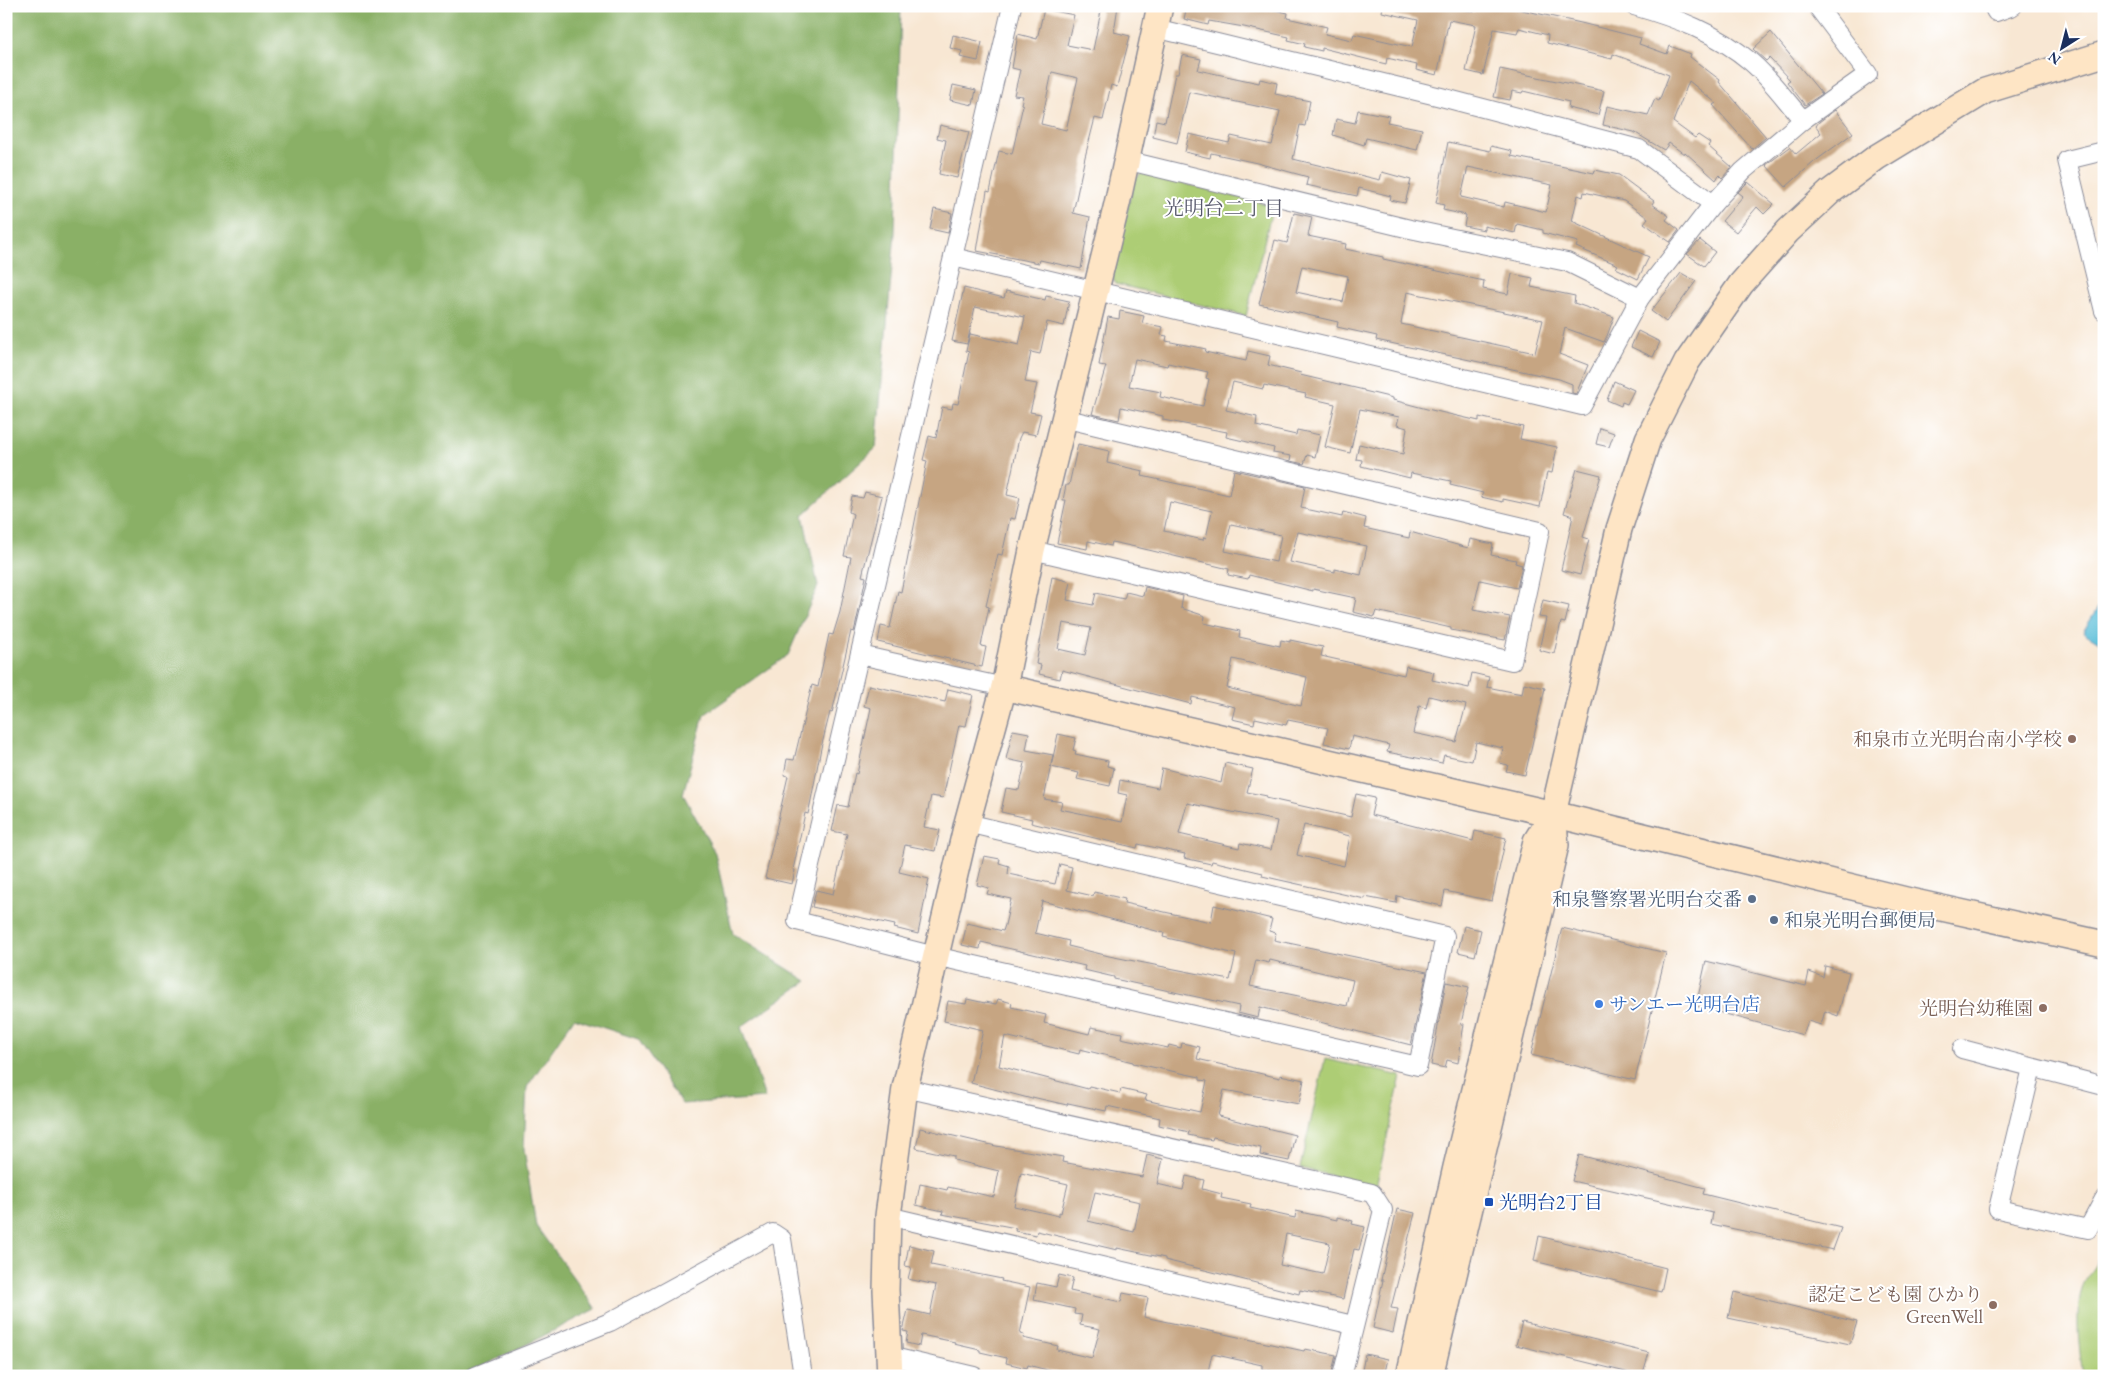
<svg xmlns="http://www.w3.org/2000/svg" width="2110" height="1382" font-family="'EB Garamond','Noto Serif JP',serif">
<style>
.green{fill:#adcd75;stroke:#647e6a}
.forest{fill:#8ab066;stroke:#527062}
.water{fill:#5abed8;stroke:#3a769b}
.building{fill:#c6a582;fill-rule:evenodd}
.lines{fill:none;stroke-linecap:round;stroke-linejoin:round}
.street-casing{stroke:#8a8b98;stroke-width:20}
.secondary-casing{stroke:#8a8b98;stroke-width:28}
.street{stroke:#fff;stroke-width:18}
.secondary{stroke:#fee5c5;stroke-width:25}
.education-dot{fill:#8d6e63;stroke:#fff;stroke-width:2}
.service-dot{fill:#5c6f8a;stroke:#fff;stroke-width:2}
.shop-dot{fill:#3f7fe0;stroke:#fff;stroke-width:2}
.transit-dot{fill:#1a4fb4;stroke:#fff;stroke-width:2}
.labels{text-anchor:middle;stroke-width:4;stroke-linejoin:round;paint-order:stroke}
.education-label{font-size:19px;fill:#785e54;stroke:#fff;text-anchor:end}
.service-label{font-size:19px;fill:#4e5e75;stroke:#fff;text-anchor:end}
.shop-label{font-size:19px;fill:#366cbe;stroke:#fff;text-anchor:start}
.transit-label{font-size:19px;fill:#164399;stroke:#fff;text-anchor:start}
.neighbourhood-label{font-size:20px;fill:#57586b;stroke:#fff}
</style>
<rect width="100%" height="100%" fill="#fff"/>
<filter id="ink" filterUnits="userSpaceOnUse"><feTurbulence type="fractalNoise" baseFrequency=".02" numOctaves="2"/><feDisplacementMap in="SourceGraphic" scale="10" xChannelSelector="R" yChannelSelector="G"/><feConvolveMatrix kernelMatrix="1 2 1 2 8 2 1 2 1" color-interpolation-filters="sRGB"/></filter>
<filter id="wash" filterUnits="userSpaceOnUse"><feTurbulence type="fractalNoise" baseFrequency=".0096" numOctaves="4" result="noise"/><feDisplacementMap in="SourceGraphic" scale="20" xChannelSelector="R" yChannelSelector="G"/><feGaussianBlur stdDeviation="1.12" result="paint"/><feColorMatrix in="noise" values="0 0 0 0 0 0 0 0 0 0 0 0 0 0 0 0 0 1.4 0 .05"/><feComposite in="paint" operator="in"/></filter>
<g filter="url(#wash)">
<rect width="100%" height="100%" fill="#f8e7d3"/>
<!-- green -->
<g class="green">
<path d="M1142,173L1273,206L1246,316L1116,284L1112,277L1134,180Z"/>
<path d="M1325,1059L1401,1076L1376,1186L1300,1168Z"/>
<path d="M2104,1225V1376H2083C2079,1346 2073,1309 2085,1281C2089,1272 2098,1264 2100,1254C2102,1240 2094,1242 2104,1225Z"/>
</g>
<!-- forest -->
<path class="forest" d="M6,6H901L895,233L876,448L803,515L818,586L788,655L704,715L683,794L715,853L733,934L807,981L741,1027L765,1098L682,1104L638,1039L574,1018L527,1087L524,1149L536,1226L596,1309L488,1364L459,1376H6Z"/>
<!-- water -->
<path class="water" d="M2104,598V645L2083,632Z"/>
<g id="blocks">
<!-- building -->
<g class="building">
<path d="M1102,6H1118L1114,32L1130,36L1117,87L1111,85L1103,120L1095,118L1085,157L1073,213L1090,217L1081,269L1040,260L1039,263L977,251L987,191L990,192L999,151L1012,154L1023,105L1021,104L1023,96L1014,95L1020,70L1012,68L1018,34L1037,39L1044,9L1074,15L1067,45L1093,50ZM1052,72L1078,78L1066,130L1041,124Z"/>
<path d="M1187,6H1257L1288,13L1287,18L1327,27L1325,34L1352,40L1354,34L1412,47L1418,20L1382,12L1383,6H1452L1474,12L1475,6H1504L1581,23L1641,38L1639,44L1667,54L1670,46L1691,54L1690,57L1720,80L1719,82L1766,137L1752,149L1713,105L1716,103L1689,81L1673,122L1695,138L1698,135L1710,143L1708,146L1732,167L1722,178L1719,175L1716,180L1685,152L1684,154L1669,143L1664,150L1634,132L1603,125L1607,106L1648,115L1655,99L1659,101L1669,75L1613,54L1612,59L1547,43L1548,35L1519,28L1517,33L1494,29L1483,75L1466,71L1476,25L1449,20L1437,75L1416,70L1417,65L1387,58L1386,64L1322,48V51L1304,47L1305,44L1288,40L1289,37L1244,27L1209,21L1208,25L1184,19Z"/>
<path d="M1771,32L1822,94L1805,105L1787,82L1790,80L1769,58L1766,61L1753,49Z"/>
<path d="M953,35L982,42L978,61L960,57L962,51L950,48Z"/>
<path d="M1182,55L1201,59L1198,70L1259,83L1260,79L1277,83L1275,94L1310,101L1305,126L1300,125L1293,159L1380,180L1382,172L1411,180L1405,203L1390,200L1391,196L1359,188L1357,196L1306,185L1308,177L1257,163L1211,153L1210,158L1185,152L1189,134L1229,143L1231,136L1272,145L1280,111L1189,92L1177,143L1153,137L1156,120L1165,122L1175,74H1178Z"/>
<path d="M1500,69L1604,91L1598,115L1568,108L1569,102L1523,91L1522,93L1512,91L1510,100L1494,97Z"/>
<path d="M953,85L976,90L973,105L950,100Z"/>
<path d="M1358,110L1389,116L1387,122L1422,129L1417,150L1366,138L1364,145L1333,135L1336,119L1355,123Z"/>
<path d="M1835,110L1853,133L1814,162L1786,187L1766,165L1790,147L1796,154L1821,133L1816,126L1819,122Z"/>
<path d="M940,125L969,132L957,178L939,174L946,140L937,138Z"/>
<path d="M1448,142L1490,151L1491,146L1512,151L1511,156L1594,173L1595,170L1619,175L1654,201L1652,204L1669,216L1666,220L1679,230L1670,242L1644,223L1648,218L1624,201L1584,192L1583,197L1578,195L1572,221L1649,257L1638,279L1616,268L1618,265L1576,247L1578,242L1543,233V230L1517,224L1515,233L1484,226V230L1464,226L1466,215L1443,210L1444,205L1436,203ZM1468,167L1552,185L1546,212L1505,202L1504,207L1461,197Z"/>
<path d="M1748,182L1774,204L1764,214L1757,207L1736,232L1722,221L1743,196L1738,192Z"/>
<path d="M934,209L952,213L948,233L930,229Z"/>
<path d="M1294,213L1312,217L1308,236L1346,244L1345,249L1383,257V259L1484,281L1483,289L1508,294L1512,274L1533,278L1531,287L1575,296L1574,303L1614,317L1607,336L1604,342L1565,328L1559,354L1588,365L1576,394L1572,393V384L1559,379L1376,340L1377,336L1337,327L1338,322L1259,304L1275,240L1287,243ZM1302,266L1348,276L1343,302L1296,292ZM1407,292L1543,320L1535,353L1401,324Z"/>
<path d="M1700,240L1715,252L1704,266L1687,254Z"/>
<path d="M1681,273L1696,281L1666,322L1651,311Z"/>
<path d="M964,288L1004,298L1006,291L1045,300L1046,296L1069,301L1064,326L1047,322L1040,354L1031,352L1025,382L1037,384L1030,412L1041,414L1036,435L1022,432L1019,438L1007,495L1020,498L1015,519L1010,518L1002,555L998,554L986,606L989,607L981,646L986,647L982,667L878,642L881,626L890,628L898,591L901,592L927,461L923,460L929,436L936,438L942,407L952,409L953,403L958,404L969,352L966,351L970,334L1019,345L1025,317L975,307L967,344L952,341Z"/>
<path d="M1120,311L1144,316L1142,323L1163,327L1161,335L1167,336L1166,341L1206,349L1205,352L1246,361L1248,351L1270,356L1268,365L1301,373L1300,375L1364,390V391L1393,398V400L1427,409L1479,421V417L1523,427L1520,439L1557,447L1552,473L1547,472L1540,507L1503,499V502L1481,497L1483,493L1450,485L1451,481L1411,473L1410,478L1361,466L1362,460L1356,459L1359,444L1403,454L1407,428L1397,425L1399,417L1360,409L1350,453L1325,447L1335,404L1305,397L1306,394L1264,385L1263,389L1233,382L1226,410L1257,417L1256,426L1296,435L1297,430L1320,435L1315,457L1307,455L1304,464L1290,461L1291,456L1273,453L1274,448L1226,437L1227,432L1163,420V416L1121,407L1119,420L1092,414L1106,366L1099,365L1108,317L1119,319ZM1135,359L1167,366L1168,363L1208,372L1206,378L1209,379L1203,406L1160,397L1161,392L1129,386Z"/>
<path d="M1638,331L1660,342L1653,357L1631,347Z"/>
<path d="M1614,381L1634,390L1627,404L1622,402L1621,406L1607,400Z"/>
<path d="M1600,428L1614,433L1609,447L1596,444Z"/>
<path d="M1078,444L1109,451L1107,463L1143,471L1142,476L1229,495L1234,470L1305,486L1301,508L1342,517L1343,512L1366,518L1364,528L1409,538L1410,532L1468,548L1470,539L1493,544L1491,555L1516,560L1515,563L1522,565L1517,588L1480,580L1473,610L1510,617L1505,640L1451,630V628L1376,611L1374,617L1353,612L1356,598L1313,589V591L1249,575L1248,579L1228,575L1229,569L1140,548L1112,542L1111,546L1088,541L1087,549L1057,543L1066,500H1063L1066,485H1069ZM1170,502L1212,511L1206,538L1204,537L1203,540L1164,531ZM1231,524L1281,535L1276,562L1225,551ZM1298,532L1367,546L1361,575L1335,569V572L1290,562Z"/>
<path d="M1577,469L1601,475L1583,537L1589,539L1580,575L1561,570L1573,516L1564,513Z"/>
<path d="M865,492L882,496L862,576L866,577L861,601L854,632L851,631L832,713L830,712L821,748L811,800L808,814L805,813L793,870H795L792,884L765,878L788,776L784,775L787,759L794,760L812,685L818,687L829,634L833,635L840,612L851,557L844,556L853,514L849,512L852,496L863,498Z"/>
<path d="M1052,577L1071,582L1067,600L1093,605L1096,593L1124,599L1126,592L1143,596L1145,587L1183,596L1181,608L1205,616L1204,623L1240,631L1239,637L1280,646L1281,640L1290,642V640L1323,647L1321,656L1404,675L1406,666L1434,672L1432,680L1469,688L1472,673L1489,677L1487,687L1522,694L1524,683L1545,688L1525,775L1506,771L1508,765L1500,763L1503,748L1476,742L1472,761L1444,755L1442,763L1387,752L1389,745L1352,736L1349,749L1324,743L1328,728L1288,720L1286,725L1255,718L1254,724L1232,719L1235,707L1192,697L1191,704L1062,670L1060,679L1039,674L1041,665L1036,664ZM1063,623L1091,628L1085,655L1058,649ZM1233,659L1307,677L1301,706L1227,688ZM1429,696L1466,705L1456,742L1413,733L1419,706L1426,708Z"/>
<path d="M1543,600L1569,606L1565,623L1561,622L1554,654L1539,650L1546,618L1539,617Z"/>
<path d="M869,685L945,702L948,689L973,695L966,726L959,725L943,798L931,796L924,827L940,830L935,851L905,845L899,872L929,879L918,934L894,928L895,925L812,907L816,890L833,894L847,834L832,831L838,805L848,807L855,773L857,774L871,708L864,706Z"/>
<path d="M1013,730L1029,733L1026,750L1053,755L1044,799L1062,802L1060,809L1122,822L1127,795L1118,793L1120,780L1158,788L1162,768L1221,783L1225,763L1253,769L1247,792L1267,796L1266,798L1351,817L1356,794L1375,798L1371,815L1473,841L1475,831L1506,838L1492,901L1445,891L1442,906L1397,896L1396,903L1365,897V899L1262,876L1263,873L1212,861L1211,864L1184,858L1185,854L1138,844L1137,848L1031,823L1032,819L1001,812L1006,788L1019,790L1025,763L1006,759ZM1187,803L1277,821L1271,850L1240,843L1239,848L1179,834ZM1304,825L1350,836L1344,866L1297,855Z"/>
<path d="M1058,734L1076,738L1073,750L1076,751L1075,754L1108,761L1107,766L1114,768L1110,786L1077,779L1079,773L1051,767Z"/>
<path d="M984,856L1000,859L999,863L1009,866L1008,874L1055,884L1060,864L1072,867L1067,890L1093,896L1094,892L1103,894L1125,899L1124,903L1169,913L1211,922L1214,905L1272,919L1269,931L1276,933L1274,940L1427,972L1411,1045L1260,1007L1258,1018L1238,1013L1239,1006L1114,979V977L1084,970L1085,966L981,942L980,949L962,945L967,923L1003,931L1005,925L1011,899L987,894L989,888L977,885ZM1042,901L1164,933L1163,937L1236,954L1230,980L1109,956L1068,946L1069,941L1035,933ZM1256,960L1269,963L1270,960L1353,980L1347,1006L1250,986Z"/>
<path d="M1464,926L1481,930L1475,956L1458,952Z"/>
<path d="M1562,928L1666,953L1635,1080L1531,1055Z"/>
<path d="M1706,961L1806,986L1809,972L1823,977L1825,966L1849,972L1838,1016L1825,1011L1821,1025L1808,1021L1803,1035L1696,1006Z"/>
<path d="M1446,982L1469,987L1461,1024H1464L1458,1063L1447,1060L1445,1068L1431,1065Z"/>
<path d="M967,999L985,1003V1002L996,1004L998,999L1012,1003L1011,1007L1046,1015L1044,1023L1089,1034L1091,1027L1122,1033L1121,1038L1168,1048L1169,1045L1181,1048L1182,1043L1200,1047L1197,1059L1280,1078V1075L1304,1080L1299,1104L1224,1090L1218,1116L1295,1135L1289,1161L1260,1155L1261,1148L1213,1137L1212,1140L1188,1135L1189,1132L1159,1125L1160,1118L1107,1106L1106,1111L1068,1103L1067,1105L1032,1097V1099L971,1083L983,1030L944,1021L948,1001L966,1004ZM1005,1036L1079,1054L1080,1049L1133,1062V1063L1200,1077V1080L1207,1081L1200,1112L1145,1100L1147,1095L1121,1089L1120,1093L1089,1086L1088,1089L999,1066Z"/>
<path d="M920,1128L996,1146L1063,1157L1062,1162L1142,1177L1147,1155L1163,1159L1157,1184L1183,1190L1186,1176L1204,1180L1202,1189L1222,1194L1221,1198L1251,1204L1250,1208L1295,1218L1296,1211L1337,1220V1217L1353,1221L1352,1224L1365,1227L1359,1250L1354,1249L1343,1299L1300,1290L1299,1294L1280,1289L1165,1260V1258L1117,1248V1250L1037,1231L1036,1235L1015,1231L1016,1228L942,1214L943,1211L916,1205L920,1184L947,1190L948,1187L994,1197L999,1171L954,1160V1156L916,1148ZM1021,1173L1068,1184L1061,1213L1059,1212V1216L1014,1206ZM1095,1192L1140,1202L1134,1232L1088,1221ZM1286,1234L1330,1243L1323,1274L1280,1265Z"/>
<path d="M1579,1155L1705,1188L1703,1194L1841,1228L1833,1250L1711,1224L1713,1213L1572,1181Z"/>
<path d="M1397,1209L1415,1213L1391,1308L1398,1309L1393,1333L1373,1328L1383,1280H1381Z"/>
<path d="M1539,1236L1666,1268L1661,1292L1534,1261Z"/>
<path d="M909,1245L934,1251L931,1265L1002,1279L1001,1281L1030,1287L1020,1334L1024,1335L1023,1338L1058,1346L1057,1350L1092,1358L1100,1329L1080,1325L1082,1315L1074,1314L1075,1309L1034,1300L1037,1283L1056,1287L1059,1275L1073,1278L1070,1291L1121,1302L1123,1293L1148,1298L1144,1317L1304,1351L1305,1349L1336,1355L1331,1376H1290L1262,1369V1365L1212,1354L1207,1376H1070L1028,1365L1027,1368L1006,1363L1007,1358L980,1352V1350L954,1344L955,1342L921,1335L919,1346L906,1343L908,1332L903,1331L908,1310L930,1315L936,1285L908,1279L911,1267L905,1266Z"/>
<path d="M1734,1292L1857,1322L1850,1344L1728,1318Z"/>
<path d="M1522,1322L1649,1353L1642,1376L1516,1345Z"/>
<path d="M1365,1354L1388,1359L1384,1376H1361Z"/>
</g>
</g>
</g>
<g filter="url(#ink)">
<use href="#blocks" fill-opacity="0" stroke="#8a8b98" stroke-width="1"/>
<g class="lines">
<!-- street casing -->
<g class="street-casing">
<g id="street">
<path d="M1634,6C1676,18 1717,33 1751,62C1770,78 1786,101 1803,120"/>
<path d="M1993,6L1996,12L2013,6"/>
<path d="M1155,28L1441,97L1639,149L1713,204"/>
<path d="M2104,151L2067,160L2104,311"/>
<path d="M1125,160L1410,229L1567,262L1640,298"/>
<path d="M953,257L1582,406L1640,298L1713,204L1743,171L1803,120L1868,74L1817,6"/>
<path d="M1032,550L1512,661L1540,531L1063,418"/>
<path d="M860,655L1004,687"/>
<path d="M967,823L1445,936L1418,1066L935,956L797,921L1012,6"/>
<path d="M1962,1049L2104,1086"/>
<path d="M2032,1068L1998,1209L2088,1229L2104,1199"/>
<path d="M905,1088L1372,1193L1383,1210L1342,1376"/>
<path d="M888,1216L1353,1325"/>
<path d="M889,1356L974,1376"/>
<path d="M475,1376L610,1322L773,1233L782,1239L803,1376"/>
</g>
</g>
<!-- secondary casing -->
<g class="secondary-casing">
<g id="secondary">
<path d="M1004,687L1553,814L1910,901L2104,944"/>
<path d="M890,1376L886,1290L888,1216L905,1088L967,823L1004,687L1032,550L1117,204L1160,6"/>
<path d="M1409,1376L1456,1167L1536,841L1553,814"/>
<path d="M1430,1376L1556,845L1553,814L1619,529L1648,439L1687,362L1741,284L1788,231L1830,192L1877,157L1985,91L2104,54"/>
</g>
</g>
<!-- street -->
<use href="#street" class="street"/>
<!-- secondary -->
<use href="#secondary" class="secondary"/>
</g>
</g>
<!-- markers -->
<g class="education-dot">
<circle cx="2072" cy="739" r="5"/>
<circle cx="2043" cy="1008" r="5"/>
<circle cx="1993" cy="1305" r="5"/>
</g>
<g class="service-dot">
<circle cx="1752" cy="899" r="5"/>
<circle cx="1774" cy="920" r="5"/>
</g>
<circle class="shop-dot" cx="1599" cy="1004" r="5"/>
<rect class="transit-dot" x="1484" y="1197" width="10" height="10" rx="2.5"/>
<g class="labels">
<!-- education labels -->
<g class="education-label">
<text x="2062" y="746">和泉市立光明台南小学校</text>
<text x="2033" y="1015">光明台幼稚園</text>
<text x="1983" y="1301">認定こども園 ひかり<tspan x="1983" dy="22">GreenWell</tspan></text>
</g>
<!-- service labels -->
<g class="service-label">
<text x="1742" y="906">和泉警察署光明台交番</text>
<text x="1784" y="927" text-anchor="start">和泉光明台郵便局</text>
</g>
<!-- shop labels -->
<g class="shop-label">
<text x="1609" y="1011">サンエー光明台店</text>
</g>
<!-- transit labels -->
<g class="transit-label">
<text x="1499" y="1209">光明台2丁目</text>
</g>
<!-- neighbourhood labels -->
<g class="neighbourhood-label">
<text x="1224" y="215">光明台二丁目</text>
</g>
</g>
<!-- margin -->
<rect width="2110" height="1382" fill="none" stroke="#fff" stroke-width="25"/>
<!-- north arrow -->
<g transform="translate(2062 48) rotate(216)" stroke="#ffffff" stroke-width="4" paint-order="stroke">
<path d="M0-4L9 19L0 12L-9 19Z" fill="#1b2f5e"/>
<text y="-8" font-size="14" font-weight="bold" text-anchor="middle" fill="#1b2f5e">N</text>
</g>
</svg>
